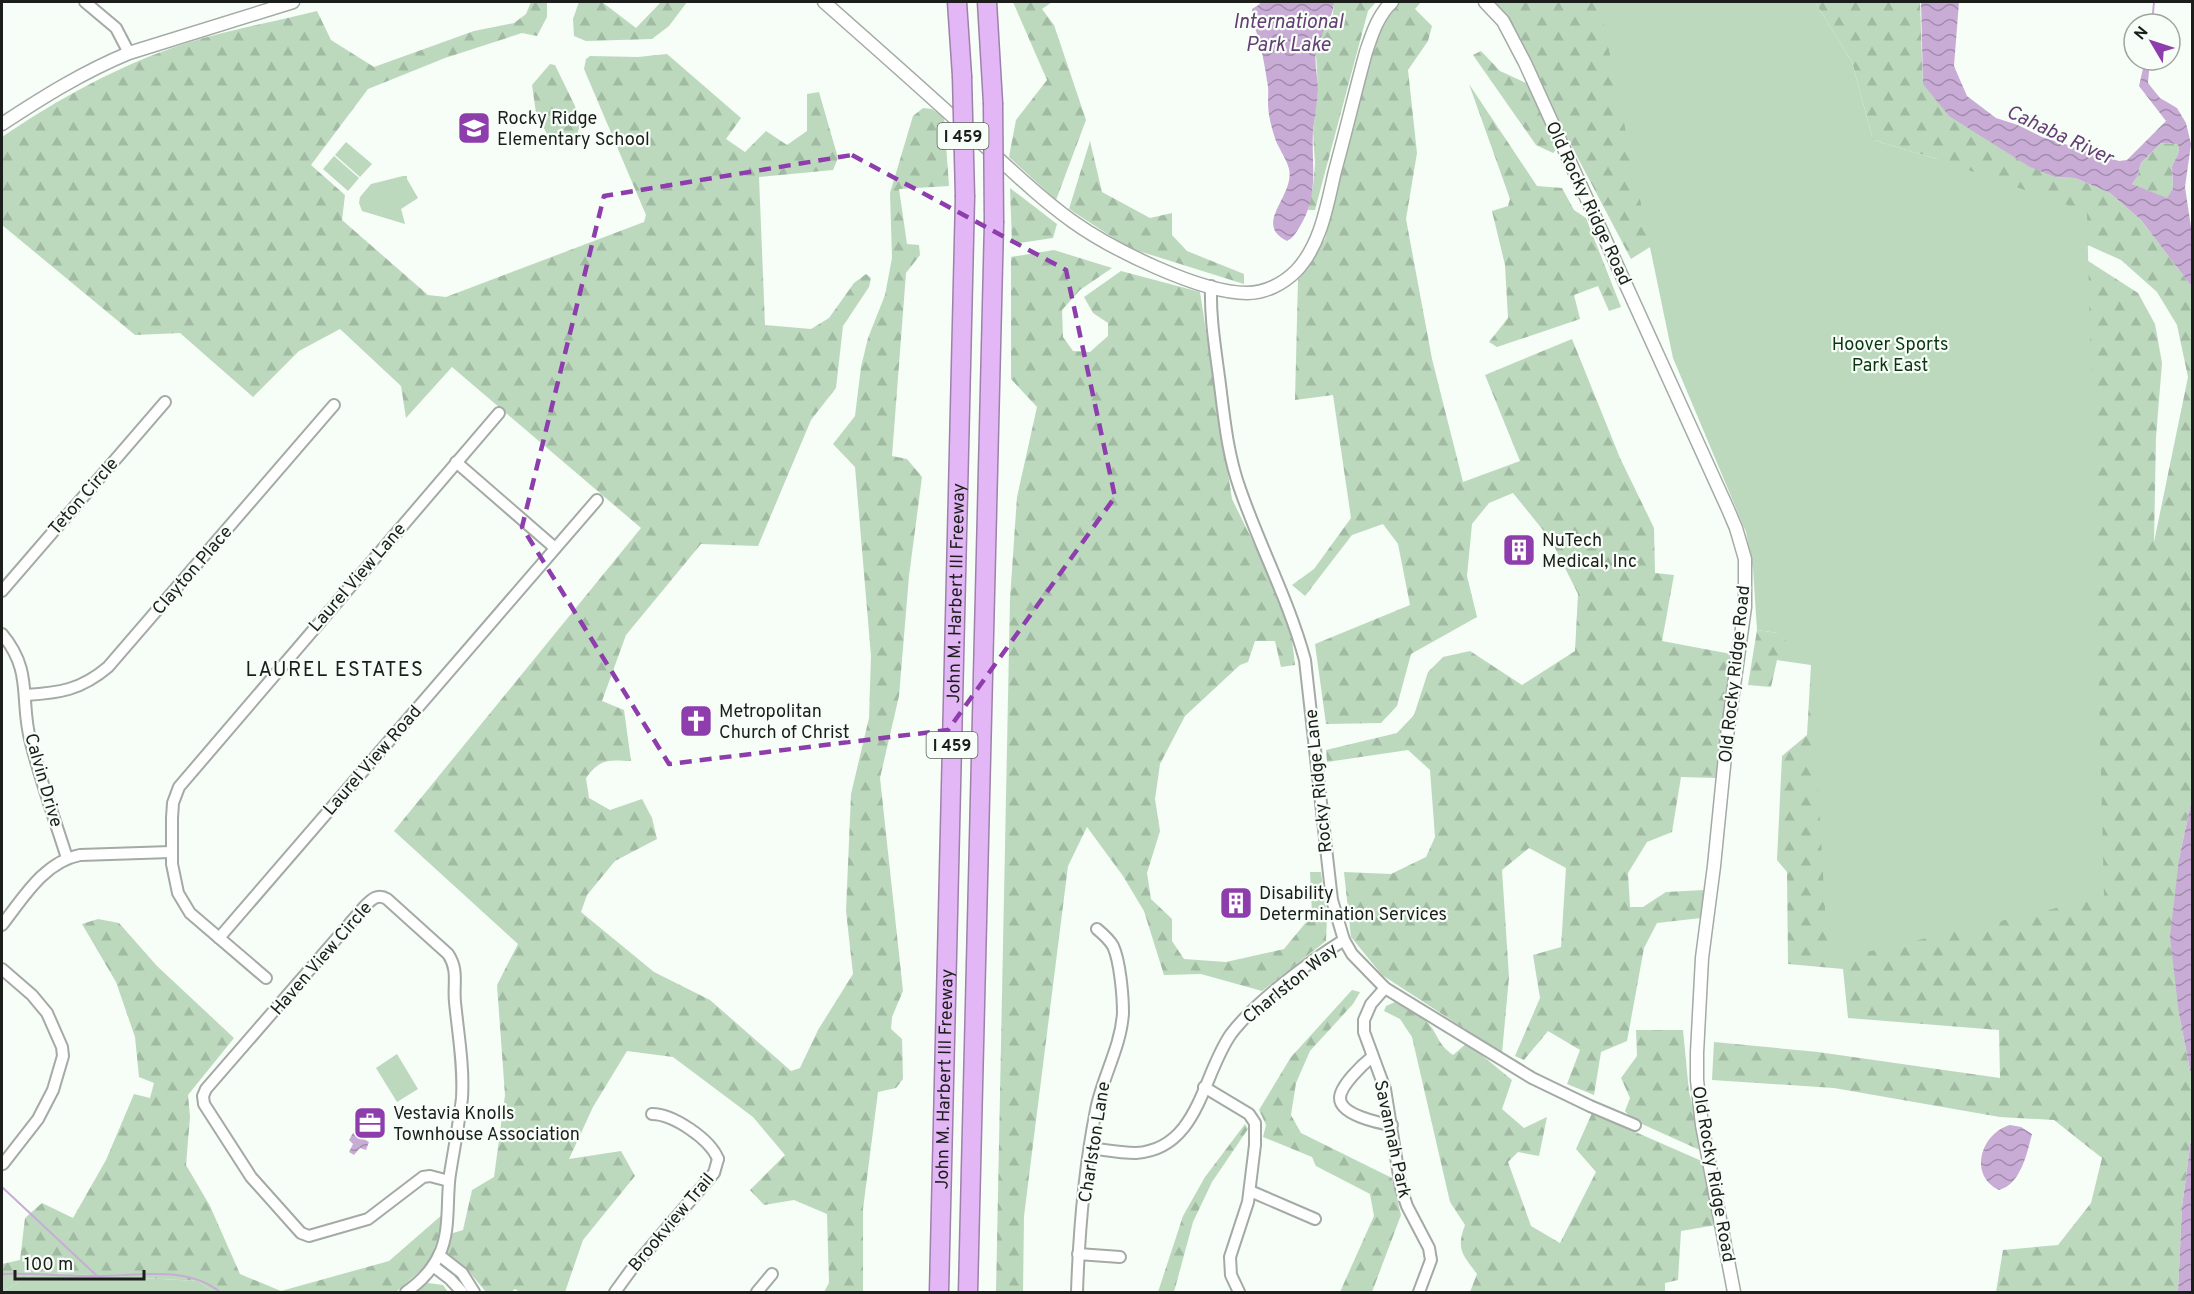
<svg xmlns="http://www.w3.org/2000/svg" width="2194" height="1294" font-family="Overpass,sans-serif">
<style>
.forest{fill:url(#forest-firs)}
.park{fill:#bcd9bd}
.water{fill:url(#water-waves);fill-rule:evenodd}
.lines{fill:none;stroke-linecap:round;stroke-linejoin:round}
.stream{stroke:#c9acd6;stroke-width:2}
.minor-casing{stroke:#a4aaa5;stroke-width:14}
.tertiary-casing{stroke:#a4aaa5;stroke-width:15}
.motorway-casing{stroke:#9d81aa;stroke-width:21}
.minor{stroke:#fff;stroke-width:10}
.tertiary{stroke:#fff;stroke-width:12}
.motorway{stroke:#e3b7f6;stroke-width:18}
.motorway-bridge-casing{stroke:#9d81aa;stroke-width:21;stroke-linecap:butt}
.motorway-bridge{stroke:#e3b7f6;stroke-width:18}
.marked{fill:none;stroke:#8e3dad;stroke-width:4.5;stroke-dasharray:12 8;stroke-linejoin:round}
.labels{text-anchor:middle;stroke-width:4.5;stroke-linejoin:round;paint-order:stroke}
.shield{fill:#f7fdf7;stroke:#5e615e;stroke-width:1.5}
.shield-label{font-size:16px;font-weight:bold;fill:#1c1e1c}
.poi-label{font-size:18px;fill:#1c1e1c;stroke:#f7fdf7;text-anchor:start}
.street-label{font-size:18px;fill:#1c1e1c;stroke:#f7fdf7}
.park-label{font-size:18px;fill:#0a3612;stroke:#f7fdf7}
.water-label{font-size:20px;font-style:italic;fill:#643d74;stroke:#f7fdf7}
.neighbourhood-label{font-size:20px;letter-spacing:1.5px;fill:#1c1e1c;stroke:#f7fdf7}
</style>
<defs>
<pattern id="forest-firs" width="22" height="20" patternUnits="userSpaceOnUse" patternTransform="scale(1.5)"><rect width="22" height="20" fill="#bcd9bd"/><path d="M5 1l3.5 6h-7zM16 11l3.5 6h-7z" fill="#a1baa2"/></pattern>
<pattern id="water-waves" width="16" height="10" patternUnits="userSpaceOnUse" patternTransform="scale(1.5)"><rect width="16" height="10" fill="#c9acd6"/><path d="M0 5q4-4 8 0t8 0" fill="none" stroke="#a28bad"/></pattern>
</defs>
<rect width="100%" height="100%" fill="#f7fdf7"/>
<!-- forest -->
<g class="forest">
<path d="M531,2H547V17L537,36L522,33L445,58L368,89L311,165L345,195L342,220L428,295L446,297L644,222L646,215L584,69L586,59L590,56L638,57L667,54L741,118L726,139L745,152L766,131L787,145L807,131V94L819,92L838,158L833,170L759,177L765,325L811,329L829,318L854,283L866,274L871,278L869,287L843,326L836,388L811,420L758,546L701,544L626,635L602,701L624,710L631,761C608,760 601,758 586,778L589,798L610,810L642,799L652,818L657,839L615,861L587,895L581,912L654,972L710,1000L791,1071L800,1068L818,1030L853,974L846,911L851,794L869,718L871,656L855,467L833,444L855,416L861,367L868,338L885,295L892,258L890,193L913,116L923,108L932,109L944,117L949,186L899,189L907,244L919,245L920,255L906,273L892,456L907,459L922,477L909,576L899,696L880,778L903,991L892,1017L891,1029L902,1039L903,1079L896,1088L878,1092L863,1209V1292H824L829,1283L827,1214L794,1200L764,1205L750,1190L785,1155L753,1117L673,1057L627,1051L593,1107L569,1159L621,1151L635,1176L583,1240L565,1292H520L515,1289L511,1292H486L466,1268L447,1253L450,1234L463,1230L472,1190L494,1177L505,1095L497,985L518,944L394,831L641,528L452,367L406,418L401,386L340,329L299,351L253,397L180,333L135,335L2,225V137C58,99 119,65 184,44C227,30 273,22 317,11L331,40L374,67L474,31L514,23L526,14Z"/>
<path d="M579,2H602L636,28L661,2H687L669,26L652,39L586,41L574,36L573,19Z"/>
<path d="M1013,2H1052L1042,9L1054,25L1086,120L1056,200L1009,157L1016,120L1047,80Z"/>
<path d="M1334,2H1376L1368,11L1315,210H1308L1313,187L1315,164L1313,132L1318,88L1316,54L1323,29L1333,14Z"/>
<path d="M1398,2H1421L1415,9L1432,26L1428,41L1408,70L1417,153L1406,219L1432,359L1463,482L1520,461L1485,375L1572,339L1620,458L1654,528L1655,573L1674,575L1662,641L1731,654L1717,778L1681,777L1672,832L1647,842L1628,873L1630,907H1643L1666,892L1704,890L1701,918L1657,923L1644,948L1627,1041L1601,1052L1594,1095L1567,1084L1580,1050L1548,1031L1524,1060L1515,1056L1540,998L1533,955L1561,947L1566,868L1529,848L1502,870L1509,977L1502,1053L1382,975L1351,937L1344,872L1391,874L1426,857L1435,837L1430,770L1408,750L1327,762L1326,750L1397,733L1414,715L1428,672L1443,657L1470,651L1522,685L1575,651L1578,594L1551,540L1513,493L1489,503L1472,524L1467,576L1477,617L1411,654L1397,706L1381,723L1326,724L1315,644L1410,605L1398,544L1383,524L1352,535L1305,596L1292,585L1314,569L1351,518L1333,395L1295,400L1298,280L1325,239L1370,62L1385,17Z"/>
<path d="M1497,2H1646L1715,206L1631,259L1497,4Z"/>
<path d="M1815,2H1920L1923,84L2055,177L2075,178L2110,193L2141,220L2192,287V798L2179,859V1014L2191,1075L2192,1132L2182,1207L2178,1292H1996L2003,1250L2058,1245L2091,1203L2102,1158L2054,1120L2000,1117L1834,1088L1712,1080L1714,1042L1818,1052L2000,1078L1999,1030L1848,1018L1843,969L1788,964L1787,872L1777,860L1782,756L1807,735L1811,665L1777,660L1771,687L1748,685L1757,630L1778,633L2054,239L2138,293L2155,324L2162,363L2156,437L2154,542L2188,377L2177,325L2157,292L2121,260L2043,225L1937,159L1873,140L1852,62Z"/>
<path d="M1481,51L1500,71L1528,84L1557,149L1553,153L1536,145L1473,55Z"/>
<path d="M550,64L555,65L575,106L580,126L575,139L567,143L548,136L536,113L532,85Z"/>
<path d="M1469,84L1537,186L1562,188L1574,210L1586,218L1621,307L1609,311L1598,286L1574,295L1580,319L1497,347L1489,342L1508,318L1505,265L1492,211L1508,206L1510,199Z"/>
<path d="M1090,141L1102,192L1150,218L1172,213V235L1187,251L1244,274V284L1129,248L1069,209Z"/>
<path d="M2161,143L2177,144L2179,147L2178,154L2172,166L2173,188L2167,199L2132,184L2137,177L2141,163Z"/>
<path d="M1010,188L1057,224L1053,238L1012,244Z"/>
<path d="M1054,250L1112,268L1080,290L1062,310L1063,337L1073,351L1090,352L1108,336V323L1093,313L1084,297L1121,271L1200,292L1232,499L1262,560L1291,631L1295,665L1281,667L1275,641H1255L1248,662L1240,665L1185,716L1160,764L1155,799L1160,831L1147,873L1151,899L1172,919V941L1184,959L1226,962L1284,949L1312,915L1310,872H1321L1327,918L1326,941L1262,991L1201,974L1164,975L1144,911L1123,876L1087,827L1068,866L1024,1216L1023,1292H996L1010,599L1017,497L1037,407L1011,379V257Z"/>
<path d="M98,919L119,923L157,966L234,1038L188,1095L190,1117L186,1165L210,1206L240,1274L281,1291L389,1261L443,1214L440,1232L429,1263L396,1292H214L198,1281L36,1272L2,1292V1264L20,1260L25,1218L42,1203L73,1218L106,1160L134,1094L150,1098L154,1083L139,1077L135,1037L116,982L82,924Z"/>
<path d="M1352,990L1360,992L1353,1004L1310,1051L1296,1083L1291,1115L1301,1133L1392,1178L1401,1215L1372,1292H1340L1374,1216L1370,1194L1316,1166L1312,1157L1263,1137L1266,1125L1259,1110L1291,1057Z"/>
<path d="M1395,1002C1407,1009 1424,1016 1432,1028C1440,1041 1440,1045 1453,1055L1467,1043L1512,1080L1502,1109L1524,1128L1547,1117L1539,1156L1518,1152L1508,1162L1531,1226L1560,1243L1596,1172L1576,1149L1592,1113L1704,1162L1716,1225L1681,1231L1678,1280L1665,1283V1292H1470L1477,1274C1462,1254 1456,1249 1465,1225L1450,1202L1412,1037L1400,1019L1384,1011L1386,1006Z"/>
<path d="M1636,1030H1683L1689,1092L1704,1152L1633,1120L1625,1111L1630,1098L1621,1078L1637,1056Z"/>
<path d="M1245,1124L1248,1129L1212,1182L1193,1222L1174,1292H1158L1183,1216L1205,1177Z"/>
<path d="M428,1283L443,1285L448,1292H413Z"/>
</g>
<!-- park -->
<g class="park">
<path d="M1599,2H1815L1852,62L1873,140L1937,159L2087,212L2104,897L1828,961L1811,665L1778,633L1757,630L1753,569L1746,532L1673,358Z"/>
<path d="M346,142L372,164L360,177L335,155Z"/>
<path d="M334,156L359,178L348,191L323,169Z"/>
<path d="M403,176H407V179L418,198L401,209L405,224L362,211L359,203L360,197L371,184Z"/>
<path d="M397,1054L418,1089L397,1102L376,1068Z"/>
<path d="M36,1272L198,1281L214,1292H2Z"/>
</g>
<!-- water -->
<g class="water">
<path d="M1259,2H1334C1333,20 1320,33 1316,52C1314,64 1318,77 1318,89C1317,103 1315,116 1313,130C1311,166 1320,195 1299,228C1295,234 1293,238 1287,241C1252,224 1295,196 1289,169C1286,157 1277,147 1274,135C1271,126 1268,113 1268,104C1268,96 1269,89 1267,81C1265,67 1261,44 1256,31C1253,23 1252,18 1252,9L1260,4Z"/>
<path d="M1921,2H1959L1954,66L1967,96L1996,118L2018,125L2042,137L2119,161L2127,160L2166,121L2139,86L2145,60H2150L2148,83L2160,98L2177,108L2186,123L2191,144L2185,187L2192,234V287L2141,220L2110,193L2075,178L2055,177L2030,167L1949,116L1923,84ZM2161,143L2177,144L2179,147L2178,154L2172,166L2173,188L2167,198L2132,184L2137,177L2141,163Z"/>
<path d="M2192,798V1109L2191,1075L2179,1014L2170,937L2179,859Z"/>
<path d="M2010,1125L2021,1127L2032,1134C2027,1153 2021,1184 1999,1190C1968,1175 1981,1133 2010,1125Z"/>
<path d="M2192,1132V1292H2178L2182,1207Z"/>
<path d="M353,1133L369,1142L366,1150L360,1148L354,1155L349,1152L353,1144L349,1140Z"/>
</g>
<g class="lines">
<!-- stream -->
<g class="stream">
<path d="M2152,24L2154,2"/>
<path d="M2,1187L96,1275"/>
<path d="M2,1274C32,1273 63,1276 94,1276C134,1277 186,1264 220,1292"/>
</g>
<!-- minor casing -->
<g class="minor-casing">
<g id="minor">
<path d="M85,2L116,28L129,53"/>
<path d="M1211,286C1210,317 1215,347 1219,377C1224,415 1227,453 1240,489C1260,547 1289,601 1305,660L1329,874L1332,900L1344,940L1352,954L1385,988L1532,1078L1590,1106L1635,1125"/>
<path d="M456,462L555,548"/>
<path d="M2,591L165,402"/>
<path d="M2,634C34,672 19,701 31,743C41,782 55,820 67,858"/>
<path d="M26,695C59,693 81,690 108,667L334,405"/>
<path d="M2,925C23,898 44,862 80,855L171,852"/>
<path d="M219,938L597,500"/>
<path d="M2,969L32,995L47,1013L62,1047L63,1056L53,1090L38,1119L3,1164"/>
<path d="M266,978L190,913L178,893L172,864V818L173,803L179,787L499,413"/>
<path d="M1385,988L1371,1004L1364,1020V1032L1385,1089L1401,1188L1407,1206L1429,1248L1431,1260L1419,1292"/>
<path d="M1372,1057C1363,1064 1340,1086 1340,1098C1340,1115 1379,1123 1392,1125"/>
<path d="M1204,1087L1249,1114L1255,1123V1145L1248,1202L1230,1257L1231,1275L1239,1292"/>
<path d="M652,1114C673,1114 710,1139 718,1159"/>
<path d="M1090,1148C1105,1150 1121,1153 1136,1153C1199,1149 1202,1075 1231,1034C1256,1001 1309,962 1344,940"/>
<path d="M1250,1191L1315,1219"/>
<path d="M1078,1254L1120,1257"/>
<path d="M439,1255L462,1273L474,1292"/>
<path d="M433,1266L450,1279L462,1292"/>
<path d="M406,1292C419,1283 432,1270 439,1255C451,1231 446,1200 450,1174C454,1149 459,1123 462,1098C464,1066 458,1033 455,1002C453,985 459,970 448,954L387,899C377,893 371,900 364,907L206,1089L203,1096L204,1104L251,1177L301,1233L309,1236L368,1219L423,1177L430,1176L449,1181"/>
<path d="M615,1292L631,1270L714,1173L718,1159"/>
<path d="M757,1292L772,1274"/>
<path d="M1077,1292C1079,1232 1084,1170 1096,1110C1102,1078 1121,1047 1123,1013C1123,996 1120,961 1113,946C1109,939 1103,934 1097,929"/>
</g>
</g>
<!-- tertiary casing -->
<g class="tertiary-casing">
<g id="tertiary">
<path d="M824,2C875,47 926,92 976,138C1007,166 1038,197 1072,221C1111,249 1200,293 1247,293C1265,293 1283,284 1296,271C1321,245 1327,205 1335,171C1346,131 1355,92 1366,52C1372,34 1378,15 1392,2"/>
<path d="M1485,2L1503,21L1525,63L1727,507L1736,528L1745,559V607L1727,736L1714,866L1702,958L1697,1053V1080L1702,1125L1734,1292"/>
<path d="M2,124C43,97 83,72 129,53L293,2"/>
</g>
</g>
<!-- motorway casing -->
<g class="motorway-casing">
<g id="motorway">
<path d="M957,2L962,76"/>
<path d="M987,2L993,103"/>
<path id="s1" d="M939,1292L965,197"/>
<path d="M968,1292L994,223"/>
</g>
</g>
<!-- minor -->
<use href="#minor" class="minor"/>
<!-- tertiary -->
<use href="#tertiary" class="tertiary"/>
<!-- motorway -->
<use href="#motorway" class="motorway"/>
<!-- motorway-bridge casing -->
<g class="motorway-bridge-casing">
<g id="motorway-bridge">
<path d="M962,76L965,197"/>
<path d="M993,103L994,223"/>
</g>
</g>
<!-- motorway-bridge -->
<use href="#motorway-bridge" class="motorway-bridge"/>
</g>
<!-- marked area -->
<path class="marked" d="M852,155L1066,270L1115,497L948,730L669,764L522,527L604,196Z"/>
<!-- icons -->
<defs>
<g id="school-square" transform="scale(1.725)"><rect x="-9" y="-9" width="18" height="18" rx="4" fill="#8e3dad" stroke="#f7fdf7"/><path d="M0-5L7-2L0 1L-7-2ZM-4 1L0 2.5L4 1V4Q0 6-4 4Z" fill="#fff"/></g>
<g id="building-square" transform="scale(1.725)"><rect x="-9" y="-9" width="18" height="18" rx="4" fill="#8e3dad" stroke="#f7fdf7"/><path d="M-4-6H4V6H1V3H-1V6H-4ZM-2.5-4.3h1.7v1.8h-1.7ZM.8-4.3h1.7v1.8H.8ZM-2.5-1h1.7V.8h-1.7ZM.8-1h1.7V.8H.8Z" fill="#fff"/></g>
<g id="church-square" transform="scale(1.725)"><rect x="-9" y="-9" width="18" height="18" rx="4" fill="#8e3dad" stroke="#f7fdf7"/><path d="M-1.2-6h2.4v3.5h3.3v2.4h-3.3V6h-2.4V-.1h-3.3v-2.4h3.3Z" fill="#fff"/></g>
<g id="office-square" transform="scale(1.725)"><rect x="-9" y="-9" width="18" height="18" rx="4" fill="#8e3dad" stroke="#f7fdf7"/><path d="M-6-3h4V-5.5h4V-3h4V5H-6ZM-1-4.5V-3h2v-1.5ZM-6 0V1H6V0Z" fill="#fff"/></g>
</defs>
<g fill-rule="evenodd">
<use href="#school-square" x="474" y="128"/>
<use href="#building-square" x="1519" y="550"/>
<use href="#church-square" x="696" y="721"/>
<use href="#building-square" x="1236" y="903"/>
<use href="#office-square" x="370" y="1123"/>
</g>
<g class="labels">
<!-- shield labels -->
<g class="shield">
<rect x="937.5" y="123" width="51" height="26" rx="4.5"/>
<rect x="926.5" y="732" width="51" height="26" rx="4.5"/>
</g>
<g class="shield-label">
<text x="963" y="142">I 459</text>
<text x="952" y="751">I 459</text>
</g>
<!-- poi labels -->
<g class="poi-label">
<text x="497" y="124">Rocky Ridge<tspan x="497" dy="21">Elementary School</tspan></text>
<text x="1542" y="546">NuTech<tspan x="1542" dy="21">Medical, Inc</tspan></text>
<text x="719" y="717">Metropolitan<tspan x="719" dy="21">Church of Christ</tspan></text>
<text x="1259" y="899">Disability<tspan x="1259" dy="21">Determination Services</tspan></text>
<text x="393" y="1119">Vestavia Knolls<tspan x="393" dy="21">Townhouse Association</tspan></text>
</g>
<!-- street labels -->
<g class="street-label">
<text transform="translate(1589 203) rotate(65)" y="6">Old Rocky Ridge Road</text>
<text transform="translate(83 496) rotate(-49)" y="6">Teton Circle</text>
<text transform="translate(192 570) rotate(-49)" y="6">Clayton Place</text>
<text transform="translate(357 577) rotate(-49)" y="6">Laurel View Lane</text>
<text dy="6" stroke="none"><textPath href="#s1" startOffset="699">John M. Harbert III Freeway</textPath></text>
<text transform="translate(1734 674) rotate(-84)" y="6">Old Rocky Ridge Road</text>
<text transform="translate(372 760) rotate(-49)" y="6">Laurel View Road</text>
<text transform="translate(44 780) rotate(74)" y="6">Calvin Drive</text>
<text transform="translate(1318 781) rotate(-96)" y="6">Rocky Ridge Lane</text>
<text transform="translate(321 958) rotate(-49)" y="6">Haven View Circle</text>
<text transform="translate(1290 983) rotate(-39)" y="6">Charlston Way</text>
<text dy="6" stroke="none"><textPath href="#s1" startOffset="213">John M. Harbert III Freeway</textPath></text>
<text transform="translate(1393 1139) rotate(78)" y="6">Savannah Park</text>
<text transform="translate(1094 1142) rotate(-81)" y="6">Charlston Lane</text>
<text transform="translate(1714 1174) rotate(80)" y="6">Old Rocky Ridge Road</text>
<text transform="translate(671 1222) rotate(-50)" y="6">Brookview Trail</text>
</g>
<!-- park labels -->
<g class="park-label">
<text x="1890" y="350">Hoover Sports<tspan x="1890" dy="21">Park East</tspan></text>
</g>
<!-- water labels -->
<g class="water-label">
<text x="1288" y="28">International<tspan x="1288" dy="23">Park Lake</tspan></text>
<text transform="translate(2060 134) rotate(25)" y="7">Cahaba River</text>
</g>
<!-- neighbourhood labels -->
<g class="neighbourhood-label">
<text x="335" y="676">LAUREL ESTATES</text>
</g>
</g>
<!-- border -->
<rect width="2194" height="1294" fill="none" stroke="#1c1e1c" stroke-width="6"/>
<!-- north arrow -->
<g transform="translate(2152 42) rotate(309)"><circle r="28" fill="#f7fdf7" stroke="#9fa49f" stroke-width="1.5"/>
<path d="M0-4.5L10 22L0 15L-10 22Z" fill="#8e3dad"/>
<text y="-9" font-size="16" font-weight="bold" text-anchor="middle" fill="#1c1e1c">N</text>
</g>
<!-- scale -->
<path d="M15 1270v9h129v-9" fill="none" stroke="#1c1e1c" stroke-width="3"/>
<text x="24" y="1270" font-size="18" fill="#1c1e1c" stroke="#f7fdf7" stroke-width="4.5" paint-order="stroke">100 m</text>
</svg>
